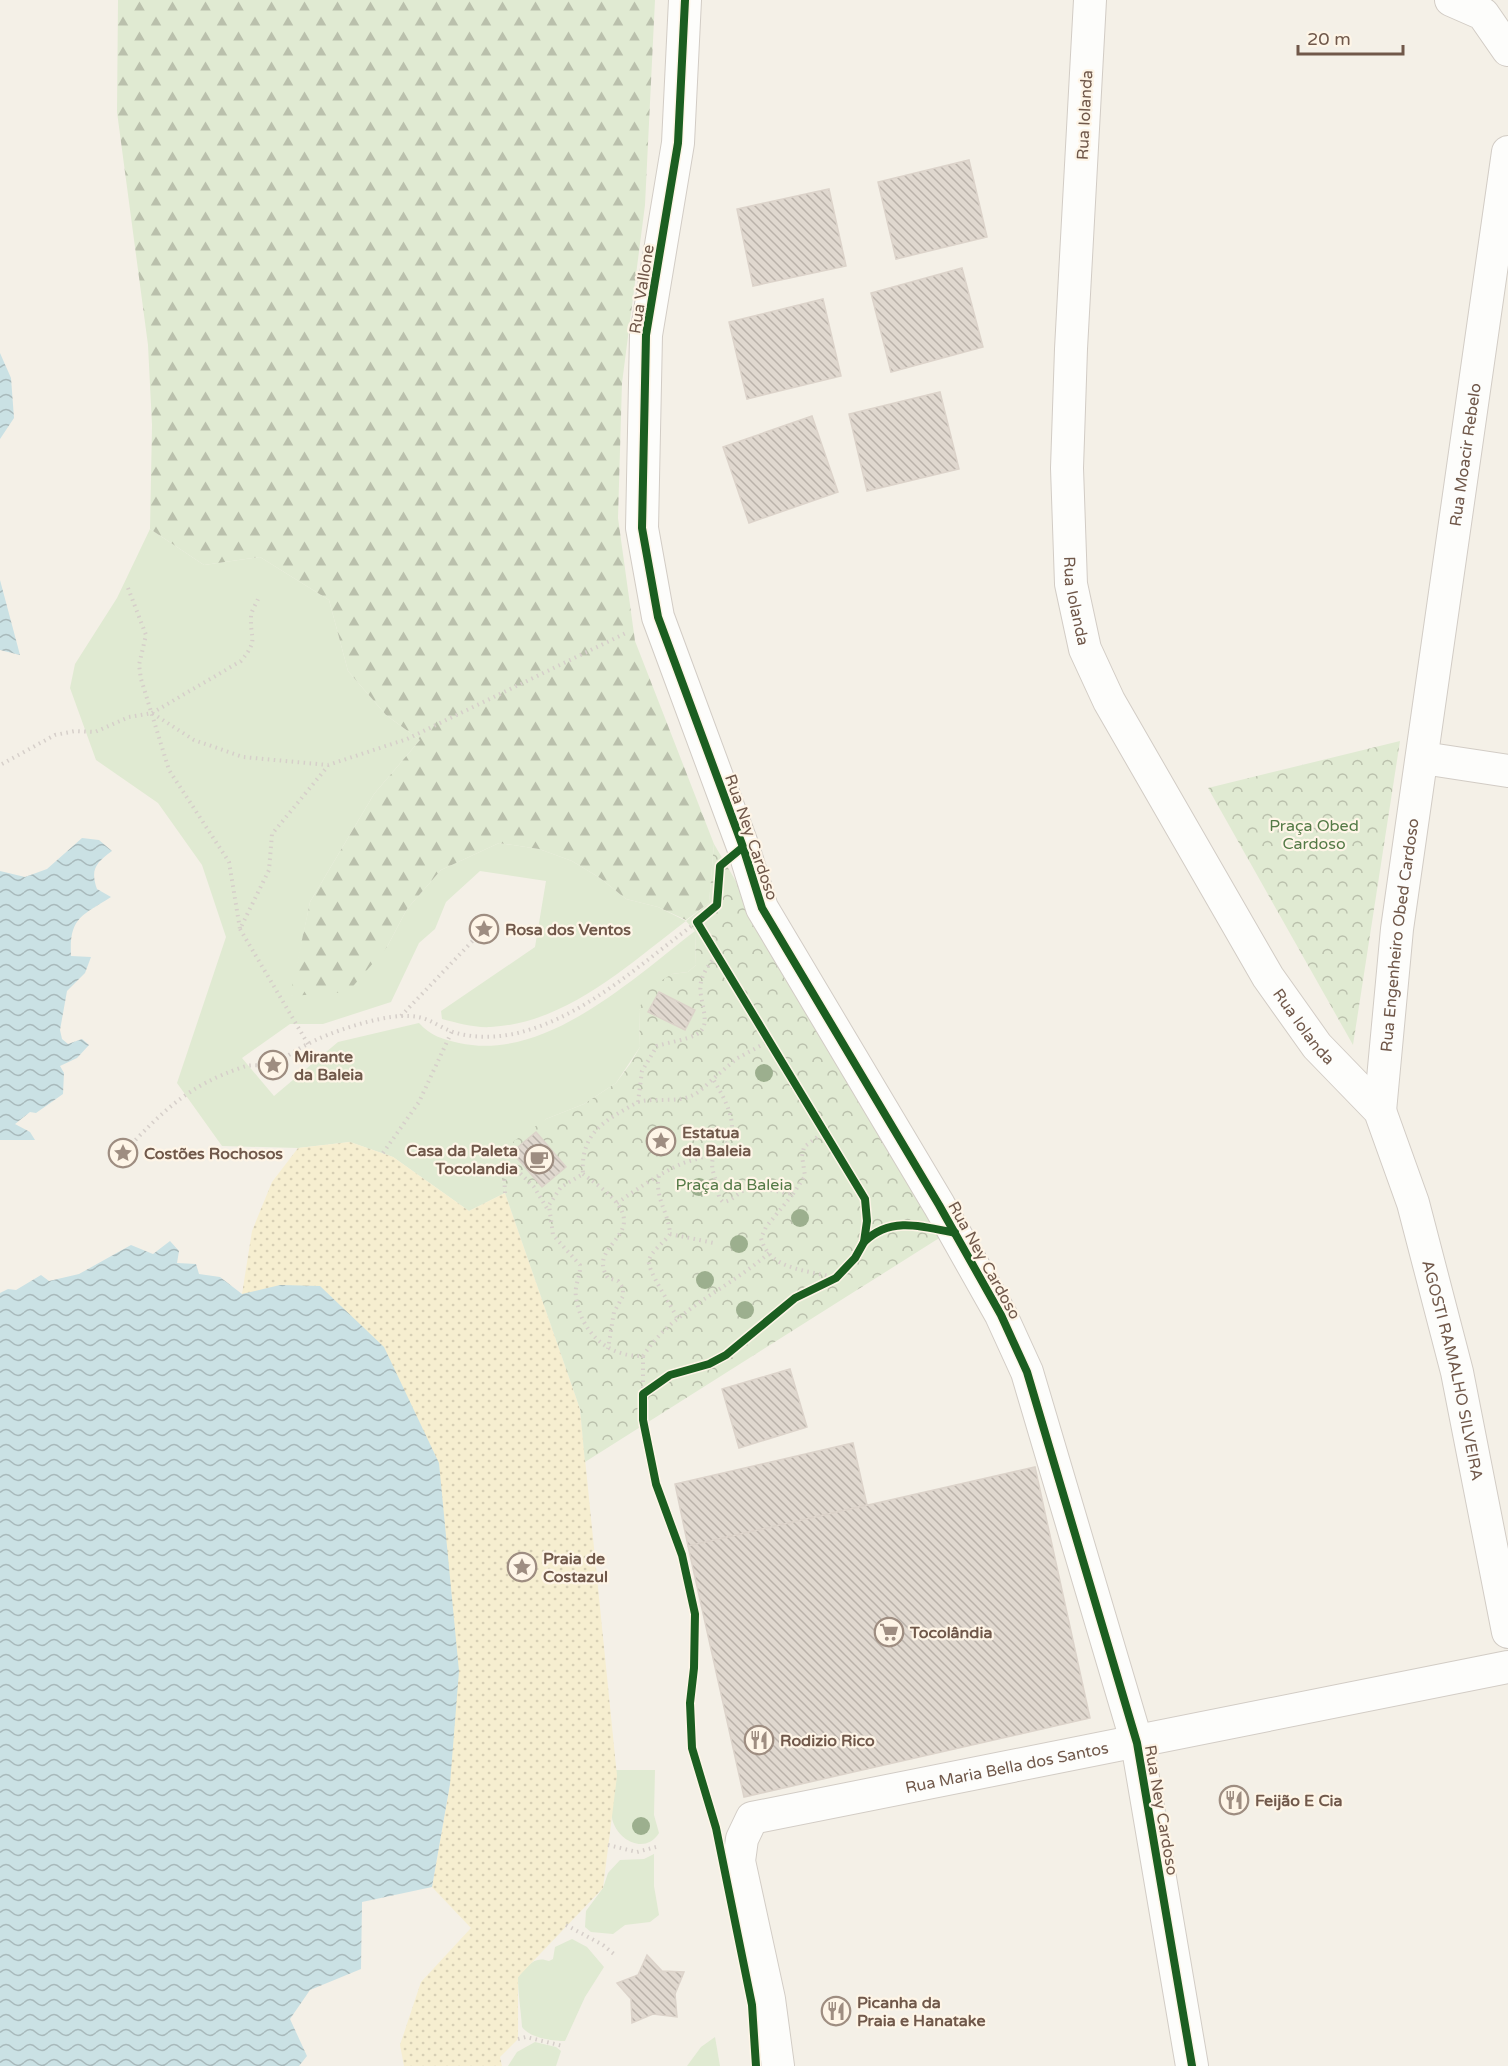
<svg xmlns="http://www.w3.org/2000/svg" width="1508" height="2066" font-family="'Varela Round',sans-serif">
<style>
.green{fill:#e0ead2}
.forest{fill:url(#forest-firs)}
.sand{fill:url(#sand-dots)}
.park{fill:url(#park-crowns)}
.water{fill:url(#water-waves)}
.building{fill:url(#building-back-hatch);stroke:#dcd3ca;stroke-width:1.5}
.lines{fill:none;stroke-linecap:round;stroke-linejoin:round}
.minor-casing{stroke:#d2ccc5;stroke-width:34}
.path{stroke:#d6cfca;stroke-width:4;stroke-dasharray:1.5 4.5;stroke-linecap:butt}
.minor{stroke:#fdfdfb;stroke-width:32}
.cycleway-casing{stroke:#fef5e7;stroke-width:11}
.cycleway{stroke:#1b5e20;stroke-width:8}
.tree{fill:#9caf8e}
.labels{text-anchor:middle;stroke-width:4.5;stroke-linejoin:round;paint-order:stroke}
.street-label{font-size:16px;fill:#70584a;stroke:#fef5e7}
.park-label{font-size:16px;fill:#547a46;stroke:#fef5e7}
.poi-label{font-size:16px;font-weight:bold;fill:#70584a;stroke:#fef5e7;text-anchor:start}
</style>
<defs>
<pattern id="forest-firs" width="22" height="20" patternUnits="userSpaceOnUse" patternTransform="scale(1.5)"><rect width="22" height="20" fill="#e0ead2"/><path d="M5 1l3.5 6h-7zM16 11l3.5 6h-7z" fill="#bac0ac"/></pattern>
<pattern id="sand-dots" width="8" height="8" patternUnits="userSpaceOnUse" patternTransform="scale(1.5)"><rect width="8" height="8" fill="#f6eed0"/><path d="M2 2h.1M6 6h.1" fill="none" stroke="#d6ceb4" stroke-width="1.8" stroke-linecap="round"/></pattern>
<pattern id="park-crowns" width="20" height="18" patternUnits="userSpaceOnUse" patternTransform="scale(1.5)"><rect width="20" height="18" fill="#e0ead2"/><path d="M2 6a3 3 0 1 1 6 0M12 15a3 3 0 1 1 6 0" fill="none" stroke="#bac0ac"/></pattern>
<pattern id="water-waves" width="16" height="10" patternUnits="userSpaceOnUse" patternTransform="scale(1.5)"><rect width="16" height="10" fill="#cae1e4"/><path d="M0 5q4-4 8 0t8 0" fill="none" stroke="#a8b9bb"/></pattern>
<pattern id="building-back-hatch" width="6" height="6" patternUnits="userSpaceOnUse" patternTransform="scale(1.5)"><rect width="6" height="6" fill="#e0d8cf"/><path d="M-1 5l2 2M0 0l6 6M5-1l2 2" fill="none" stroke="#bab2aa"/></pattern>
</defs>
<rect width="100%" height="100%" fill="#f4f0e7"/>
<!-- green -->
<g class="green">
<path d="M150,529L204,565L260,557L329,600L348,671L386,715L420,740L374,794L310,902L291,996L387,947L407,909L441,870L499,843L539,849L572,861L600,878L626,899L658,907L686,921C629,964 567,1023 491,1027C474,1028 458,1023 442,1019L441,1011L535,947L546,881L480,871L446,902L435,929L419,943L391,1002L323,1024H290L242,1058L274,1096L338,1042L419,1023C431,1036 442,1039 459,1043C545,1062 631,980 695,931L696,965L688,972L672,974L639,1010L640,1047L616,1083L584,1104L546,1119L500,1169L505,1193L469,1211L393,1157L350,1142L298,1148L222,1146L177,1083L226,937L202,865L158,803L96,760L70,688L75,664L117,598Z"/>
<path d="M616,1770H655L654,1815L659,1833C646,1854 620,1842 613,1822C608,1807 618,1786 616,1770Z"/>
<path d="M654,1854V1886L659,1915L650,1922L625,1925L613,1934L591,1932L585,1927L586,1911L603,1888L608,1873L620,1860L644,1859Z"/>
<path d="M572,1939L587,1947L604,1967L585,1997L565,2041C552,2041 530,2038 522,2027C521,2010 518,1995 518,1977C527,1967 534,1955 549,1961L553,1959L555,1947Z"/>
<path d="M715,2037L720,2066H687L701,2047Z"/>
<path d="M535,2042L556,2047L561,2051L556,2066H508L517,2052Z"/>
</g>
<!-- forest -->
<path class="forest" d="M118,0H655L645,205L622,383L618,518L635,641L714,844L709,903L686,920L658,907L626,899L600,878L572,861L539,849L499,843L441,870L407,909L387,947L348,992L290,996L310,902L374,794L420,740L386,715L348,671L329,600L260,557L204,565L150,529L152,425L148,345L117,112Z"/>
<!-- sand -->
<path class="sand" d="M350,1142L393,1157L469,1211L505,1193L580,1409L617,1776L603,1888L518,1977V2039L500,2057L502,2066H404L400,2045L421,1982L471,1928L432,1887L450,1784L242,1294L252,1231L272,1182L298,1148Z"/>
<!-- park -->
<g class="park">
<path d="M1400,741L1353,1045L1208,788Z"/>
<path d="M714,844L944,1235L585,1462L580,1409L505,1193L500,1169L514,1141L546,1119L584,1104L616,1083L630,1064L640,1047L639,1010L646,990L672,974L688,972L696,965L695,931L686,921L709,903Z"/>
</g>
<!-- water -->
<g class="water">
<path d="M0,353L11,378L14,418L0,439Z"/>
<path d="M0,580L20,655L0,650Z"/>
<path d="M82,838L99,840L112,851C96,863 90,869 97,889L111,897C81,916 69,918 71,956L91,957L85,973L67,991L60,1030L62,1039L68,1044L82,1039L89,1045L77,1058L60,1066L64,1073L63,1094L36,1113L30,1112L15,1124L30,1132L35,1140H0V871L25,877L47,869Z"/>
<path d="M170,1241L179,1251L177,1263L196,1264L199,1274L220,1277L242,1294L280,1285L320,1286L384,1347L439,1463L459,1671L450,1784L432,1887L362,1902L361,1969L310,1990L290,2019L307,2056L299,2066H0V1293L8,1289L16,1290L41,1275L49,1281L79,1274L131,1245L153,1254Z"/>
</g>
<!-- building -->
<g class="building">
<path d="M969,160L987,237L896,259L878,182Z"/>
<path d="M829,189L846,266L753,286L737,209Z"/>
<path d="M962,268L983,347L891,372L871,293Z"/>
<path d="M823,299L841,376L747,399L729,322Z"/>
<path d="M940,392L959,469L867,491L849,414Z"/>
<path d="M812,416L838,492L749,523L723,447Z"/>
<path d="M659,992L695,1010L685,1030L648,1012Z"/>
<path d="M536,1132L566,1167L542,1187L512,1152Z"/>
<path d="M790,1369L807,1427L739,1448L722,1389Z"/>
<path d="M853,1443L867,1505L688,1546L675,1484Z"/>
<path d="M1035,1467L1090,1718L744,1797L688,1546Z"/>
<path d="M647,1955L662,1971L684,1972L675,1994L677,2017L653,2014L632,2023L631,1999L617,1983L638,1975Z"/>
</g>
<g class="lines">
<!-- minor casing -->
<g class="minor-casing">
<g id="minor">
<path d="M685,0L678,143L646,335L642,528L658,617L743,847L762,908L939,1205L1001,1315L1027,1372L1137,1743L1192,2066"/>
<path id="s1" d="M1090,0L1071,349L1067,468L1071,584L1085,649L1109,701L1268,977L1317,1046L1380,1111L1413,1203L1457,1372L1508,1632"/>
<path d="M1451,0L1483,14L1508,50"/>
<path d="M1423,758L1508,771"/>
<path id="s2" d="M1380,1111L1397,929L1508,152"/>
<path id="s3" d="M778,2066L769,1999L739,1861L742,1839L752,1818L1508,1667"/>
</g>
</g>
<!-- path -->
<g class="path">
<path d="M128,588L146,635L139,665L141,679L169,770L229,862L240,929L269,870L272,834L328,766"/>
<path d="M152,713L241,661C259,639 250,640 251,617C251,611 256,604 258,599"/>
<path d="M2,764L55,735L75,731L95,732L129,717L152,713L194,740L243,757L328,765L407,739L628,632"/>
<path d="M240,929L308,1044"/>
<path d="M401,1016L484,929"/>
<path d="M638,1102C656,1097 678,1104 695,1094C701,1091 707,1084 713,1079"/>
<path d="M123,1153C163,1111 187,1086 243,1067C253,1063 265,1068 275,1063C286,1058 295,1050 306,1045C329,1032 376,1017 402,1016C428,1015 432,1024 453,1032C475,1039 502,1038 525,1031C589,1013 644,961 697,922"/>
<path d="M383,1153L419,1102L452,1031"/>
<path d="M714,1154C710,1167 713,1171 717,1184C720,1191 716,1196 723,1202C733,1201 739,1191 749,1188C758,1186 782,1193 793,1194L766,1227L761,1238C769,1271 810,1270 836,1278"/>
<path d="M583,1174C595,1183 610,1193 619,1206C640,1238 587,1247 608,1278L618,1281L623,1288V1296L614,1312L608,1349"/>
<path d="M659,1176C654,1197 669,1213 670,1234C665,1242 652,1250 649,1260C646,1269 672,1306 677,1318"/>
<path d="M505,1193L504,1171L514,1167L534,1187L548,1210"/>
<path d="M793,1194L805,1176L802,1156L804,1147L824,1132"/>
<path d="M617,1203C637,1189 659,1174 681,1164C691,1160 702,1158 712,1154C748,1139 727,1102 713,1079L736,1059L769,1041"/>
<path d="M670,1234L714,1243"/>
<path d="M643,1356C673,1310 728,1289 769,1253"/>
<path d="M643,1394V1356C607,1357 581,1332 576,1297C574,1285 581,1276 580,1265L553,1235L549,1205L561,1187L583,1174C580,1132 606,1120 638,1102L642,1071L657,1046C669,1042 687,1040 697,1034C714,1024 697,1000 701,982C703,972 711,962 717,954"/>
<path d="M608,1845L637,1852L656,1847"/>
<path d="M566,1925L603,1945L615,1955"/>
<path d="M518,2039L526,2037L563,2046"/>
</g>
<!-- minor -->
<use href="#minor" class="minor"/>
<!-- cycleway casing -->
<g class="cycleway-casing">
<g id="cycleway">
<path d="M685,0L678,143L646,335L642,528L658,617L743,847L762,908L939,1205L1001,1315L1027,1372L1137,1743L1192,2066"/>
<path d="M743,847L720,866L717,905L697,922L865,1199L867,1221L864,1242L855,1258L836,1278L795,1298L726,1355L709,1364L670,1375L643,1394V1420L656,1484L682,1555L695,1614L694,1668L690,1703L692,1748L716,1828L752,2005L756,2066"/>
<path d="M864,1242C890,1216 922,1226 955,1233"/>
</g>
</g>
<!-- cycleway -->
<use href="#cycleway" class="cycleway"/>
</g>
<!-- trees -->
<g class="tree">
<circle cx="764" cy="1073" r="9"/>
<circle cx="699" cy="1187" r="9"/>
<circle cx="800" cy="1218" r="9"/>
<circle cx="739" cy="1244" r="9"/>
<circle cx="705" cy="1280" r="9"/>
<circle cx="745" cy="1310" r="9"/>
<circle cx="641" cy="1826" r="9"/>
</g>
<!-- icons -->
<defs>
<g id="sight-ring" transform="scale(1.5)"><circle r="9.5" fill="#fef5e7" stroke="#9e8d81" stroke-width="1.5"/><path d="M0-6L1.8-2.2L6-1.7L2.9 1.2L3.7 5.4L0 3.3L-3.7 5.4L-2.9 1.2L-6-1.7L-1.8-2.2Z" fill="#9e8d81"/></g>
<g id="cafe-ring" transform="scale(1.5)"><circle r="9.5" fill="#fef5e7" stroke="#9e8d81" stroke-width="1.5"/><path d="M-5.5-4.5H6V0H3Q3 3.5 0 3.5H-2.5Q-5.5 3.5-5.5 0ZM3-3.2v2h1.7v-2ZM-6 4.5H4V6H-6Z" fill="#9e8d81"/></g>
<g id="supermarket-ring" transform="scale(1.5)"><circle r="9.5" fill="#fef5e7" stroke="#9e8d81" stroke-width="1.5"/><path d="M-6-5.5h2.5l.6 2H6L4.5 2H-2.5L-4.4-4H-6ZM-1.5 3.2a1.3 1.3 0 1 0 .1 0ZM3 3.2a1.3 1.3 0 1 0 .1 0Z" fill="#9e8d81"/></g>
<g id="restaurant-ring" transform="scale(1.5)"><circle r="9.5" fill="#fef5e7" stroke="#9e8d81" stroke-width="1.5"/><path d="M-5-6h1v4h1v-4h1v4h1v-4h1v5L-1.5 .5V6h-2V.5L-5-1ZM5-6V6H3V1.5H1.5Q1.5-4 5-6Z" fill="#9e8d81"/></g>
</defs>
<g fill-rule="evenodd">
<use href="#sight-ring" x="484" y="929"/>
<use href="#sight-ring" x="273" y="1065"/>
<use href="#sight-ring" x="661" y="1141"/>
<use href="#sight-ring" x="123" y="1153"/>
<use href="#cafe-ring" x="539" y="1159"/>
<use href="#sight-ring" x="522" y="1567"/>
<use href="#supermarket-ring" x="889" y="1632"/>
<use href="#restaurant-ring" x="759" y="1740"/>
<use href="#restaurant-ring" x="1234" y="1800"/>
<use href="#restaurant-ring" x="836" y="2011"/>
</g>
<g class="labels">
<!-- street labels -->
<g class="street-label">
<text transform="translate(1084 115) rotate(-87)" y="6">Rua Iolanda</text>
<text transform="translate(641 289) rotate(-81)" y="6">Rua Vallone</text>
<text dy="6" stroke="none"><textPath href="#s2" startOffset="662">Rua Moacir Rebelo</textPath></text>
<text dy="6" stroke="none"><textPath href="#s1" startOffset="602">Rua Iolanda</textPath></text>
<text transform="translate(752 837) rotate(71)" y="6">Rua Ney Cardoso</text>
<text dy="6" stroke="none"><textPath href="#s2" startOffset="177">Rua Engenheiro Obed Cardoso</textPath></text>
<text dy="6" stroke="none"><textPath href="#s1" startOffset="1088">Rua Iolanda</textPath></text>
<text transform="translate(985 1260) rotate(61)" y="6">Rua Ney Cardoso</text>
<text dy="6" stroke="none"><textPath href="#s1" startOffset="1472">AGOSTI RAMALHO SILVEIRA</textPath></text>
<text dy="6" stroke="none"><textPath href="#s3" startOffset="514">Rua Maria Bella dos Santos</textPath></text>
<text transform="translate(1162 1810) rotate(80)" y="6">Rua Ney Cardoso</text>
</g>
<!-- park labels -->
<g class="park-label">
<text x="1314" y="831">Praça Obed<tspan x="1314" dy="18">Cardoso</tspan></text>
<text x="734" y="1190">Praça da Baleia</text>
</g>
<!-- poi labels -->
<g class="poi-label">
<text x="505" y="935">Rosa dos Ventos</text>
<text x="294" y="1062">Mirante<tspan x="294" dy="18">da Baleia</tspan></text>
<text x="682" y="1138">Estatua<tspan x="682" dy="18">da Baleia</tspan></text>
<text x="518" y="1156" text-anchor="end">Casa da Paleta<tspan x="518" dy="18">Tocolandia</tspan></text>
<text x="144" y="1159">Costões Rochosos</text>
<text x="543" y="1564">Praia de<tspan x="543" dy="18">Costazul</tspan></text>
<text x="910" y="1638">Tocolândia</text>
<text x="780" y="1746">Rodizio Rico</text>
<text x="1255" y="1806">Feijão E Cia</text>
<text x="857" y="2008">Picanha da<tspan x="857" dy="18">Praia e Hanatake</tspan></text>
</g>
</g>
<!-- scale -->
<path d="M1298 45v9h105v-9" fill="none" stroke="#70584a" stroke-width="3"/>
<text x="1307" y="45" font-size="18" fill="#70584a" stroke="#fef5e7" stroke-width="4.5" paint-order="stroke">20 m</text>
</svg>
